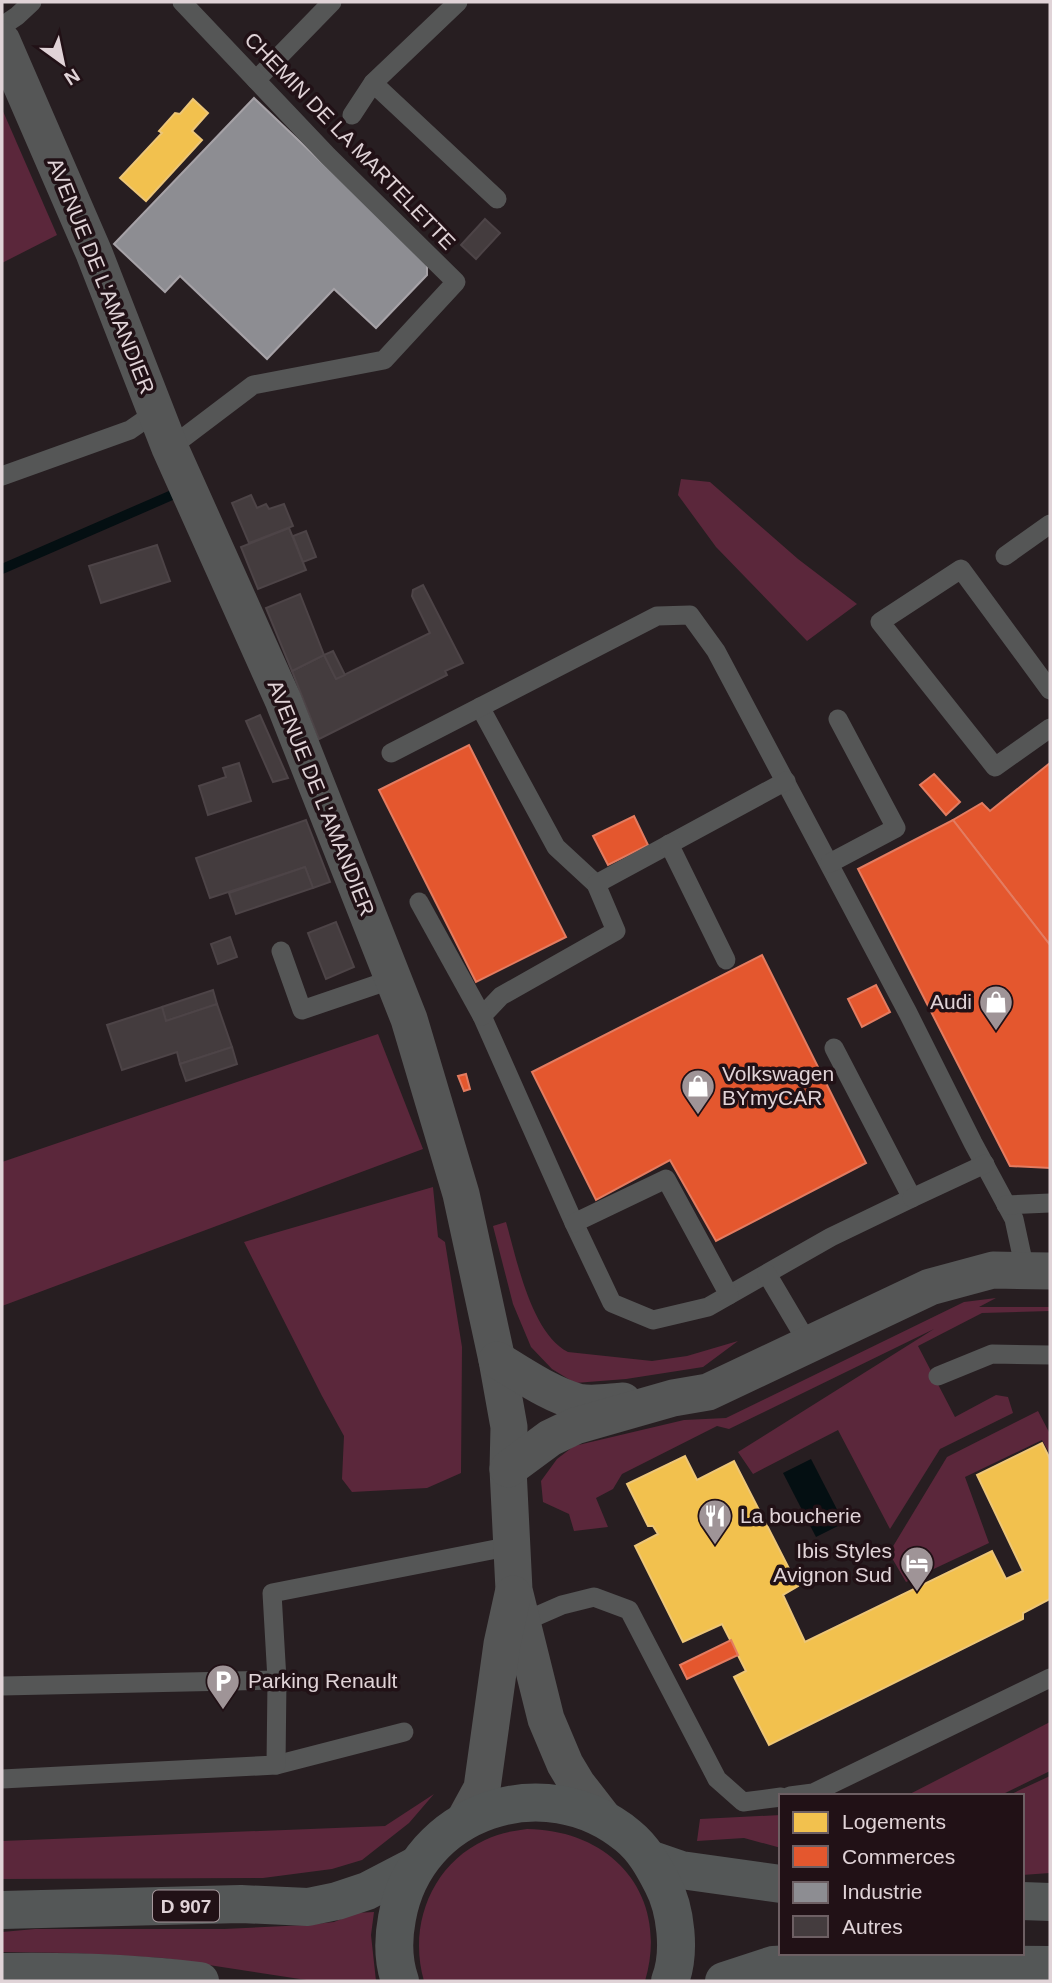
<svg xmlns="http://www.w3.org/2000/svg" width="1052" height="1983" font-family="Arial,sans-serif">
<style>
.green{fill:#5b273b}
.water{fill:#040f12}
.homes{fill:#f2c14e;stroke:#edc677;stroke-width:2}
.shops{fill:#e4572e;stroke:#e37c61;stroke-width:2}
.industry{fill:#8d8d92;stroke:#a6a2a7;stroke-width:2}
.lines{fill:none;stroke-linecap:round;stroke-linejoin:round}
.stream{stroke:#040f12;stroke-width:10}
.building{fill:#443c3e;stroke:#4d4447;stroke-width:2}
.lane{stroke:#555656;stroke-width:19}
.street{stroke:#555656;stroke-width:37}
.primary{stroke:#545757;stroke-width:38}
.labels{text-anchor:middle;stroke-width:7;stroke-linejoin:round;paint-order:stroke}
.shield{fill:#211116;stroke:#a7999d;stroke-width:2}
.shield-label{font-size:19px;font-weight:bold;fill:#e0d3d7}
.street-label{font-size:21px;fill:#e0d3d7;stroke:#211116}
.poi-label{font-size:21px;fill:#e0d3d7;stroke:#211116;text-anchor:start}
</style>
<rect width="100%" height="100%" fill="#271e21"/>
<!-- green -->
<g class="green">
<path d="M2,109L57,235L2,263Z"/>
<path d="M681,479L710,482L798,559L857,604L807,641L716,547L678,495Z"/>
<path d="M378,1034L423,1149L2,1306V1162Z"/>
<path d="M433,1187L438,1237L445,1242L462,1347L461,1473L427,1488L352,1492L342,1479L344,1436L322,1396L244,1242Z"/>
<path d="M506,1222C517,1260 531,1333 568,1352L652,1361L687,1356L738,1341L703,1367L626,1379L575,1383L552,1369L531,1347L513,1304L493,1226Z"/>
<path d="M996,1298L979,1307H1050V1311L982,1313L918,1346L955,1417L996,1395L1008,1397L1013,1413L940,1449L890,1529L838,1430L753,1474L738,1452L934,1329L729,1429L717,1426L622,1474L613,1489L596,1498L608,1527L574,1531L569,1514L543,1502L541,1481L557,1459L574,1446L684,1420L726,1418L964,1302Z"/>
<path d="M1038,1411L1050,1434V1454L1042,1440L965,1477L989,1543L906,1582L889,1553L947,1457Z"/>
<path d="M1050,1722V1771L999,1796H906Z"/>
<path d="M1050,1776V1873L1022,1875V1796H1007Z"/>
<path d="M434,1794L409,1823L362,1860L332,1869L263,1878L2,1879V1841L385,1826Z"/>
<path d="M781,1815V1848L744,1838L697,1841L700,1819Z"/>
<path d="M527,1829C613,1830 670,1896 645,1981H424C408,1926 431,1865 485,1840C499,1833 512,1831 527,1829Z"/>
<path d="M374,1912L371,1935L376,1981H313L163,1958L72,1953L2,1952V1932L35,1929H224L306,1925L334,1922L355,1913Z"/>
</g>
<!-- water -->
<path class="water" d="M811,1459L844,1523L816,1537L783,1473Z"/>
<!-- homes -->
<g class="homes">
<path d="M193,99L208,113L192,131L202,140L146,201L120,178L162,133L159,131L175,113L180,114Z"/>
<path d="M1042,1443L1050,1459V1599L1023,1613V1619L769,1745L734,1677L746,1671L722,1624L683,1642L635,1546L658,1534L653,1526H648L627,1484L685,1456L697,1480L734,1461L798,1586L783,1595L805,1642L992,1551L1006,1579L1023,1571L977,1475Z"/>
</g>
<!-- shops -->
<g class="shops">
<path d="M469,745L566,937L476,982L379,790Z"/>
<path d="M1050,763V945L953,820L982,803L990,811Z"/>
<path d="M934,774L960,802L946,815L920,785Z"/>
<path d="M634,816L648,845L608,865L593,836Z"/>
<path d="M953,820L1050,945V1168L1010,1166L858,869Z"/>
<path d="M762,955L866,1163L716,1241L670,1160L596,1200L532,1072Z"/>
<path d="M876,985L890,1012L862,1027L848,999Z"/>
<path d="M466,1074L470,1089L464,1091L458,1076Z"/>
<path d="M731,1640L738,1655L687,1679L680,1665Z"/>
</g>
<!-- industry -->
<path class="industry" d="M254,98L427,262V275L376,328L334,289L267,359L180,276L165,292L114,244Z"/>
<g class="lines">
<!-- stream -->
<path class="stream" d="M2,569L172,495"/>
</g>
<!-- building -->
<g class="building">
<path d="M485,219L500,233L476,259L461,245Z"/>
<path d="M251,495L257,508L266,504L269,509L284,504L293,526L249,543L232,503Z"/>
<path d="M289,528L306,570L258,589L241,547Z"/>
<path d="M306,531L316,557L303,562L293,536Z"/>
<path d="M157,545L170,581L101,603L89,566Z"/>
<path d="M423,585L463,663L445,671L447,675L319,739L292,671L324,655L336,679L430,633L412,596L413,590Z"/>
<path d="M300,594L324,655L292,671L266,608Z"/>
<path d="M333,651L345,675L336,679L324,655Z"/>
<path d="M260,715L288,778L273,782L246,721Z"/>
<path d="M239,763L251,801L208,815L199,786L226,777L223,768Z"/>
<path d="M306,820L330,882L313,888L305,867L210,898L196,858Z"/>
<path d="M305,867L313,888L236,914L229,893Z"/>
<path d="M336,922L354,967L326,979L308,933Z"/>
<path d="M230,937L237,957L218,964L211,944Z"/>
<path d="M213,990L217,1004L166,1021L162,1007Z"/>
<path d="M217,1004L232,1047L180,1064L177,1052L122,1070L107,1025L162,1007L166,1021Z"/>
<path d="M232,1047L237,1064L186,1081L180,1064Z"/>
</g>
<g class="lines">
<!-- lane -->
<g class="lane">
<path d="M2,26L17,16L32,2"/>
<path d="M256,80L332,2"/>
<path d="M373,83L497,199"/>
<path d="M352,115L373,83L458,2"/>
<path d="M170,448L253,385L384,360L456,282L328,156L182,2"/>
<path d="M2,476L130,430L156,412"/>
<path d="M1005,556L1050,524"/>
<path d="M1050,690L961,569L880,622L995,767L1050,728"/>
<path d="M480,707L556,847L596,884"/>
<path d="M391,753L657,616L690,615L716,651L908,1013L973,1143L1014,1219L1025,1270"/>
<path d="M786,781L596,884L616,931L501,996L482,1016L574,1223L612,1303L653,1320L708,1307L831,1237L912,1198L834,1048"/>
<path d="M669,844L726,960"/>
<path d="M830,863L896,828L838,719"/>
<path d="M419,902L482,1016"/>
<path d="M281,951L302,1010L393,979"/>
<path d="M912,1198L985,1164"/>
<path d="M1006,1205L1050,1203"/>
<path d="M574,1223L666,1179L729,1295"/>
<path d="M767,1274L809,1345"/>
<path d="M938,1376L992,1354L1050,1355"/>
<path d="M523,1622L562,1605L594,1597L629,1610L717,1779L743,1802L781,1797"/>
<path d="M2,1686L277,1680"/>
<path d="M276,1765L404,1732"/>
<path d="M2,1779L276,1765L277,1680L272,1593L511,1546"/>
<path d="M790,1796L813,1793L1050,1678"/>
</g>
<!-- street -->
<g class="street">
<path d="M2,41L94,253L170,448L283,700L409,1019L461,1194L497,1360L509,1427L508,1469L514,1590L546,1719L565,1764L577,1784L605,1820"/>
<path d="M497,1360C523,1375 549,1394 578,1402C592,1405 608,1402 623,1401"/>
<path d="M508,1469L550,1438L575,1426L673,1398L708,1392L930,1287L993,1270L1050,1271"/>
<path d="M464,1821L482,1788L502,1644L513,1594"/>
</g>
<!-- primary -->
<g class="primary">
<path d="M649,1859L681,1870L781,1884"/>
<path d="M1022,1901L1050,1902"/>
<path d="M2,1910L241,1904L308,1907L337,1901L367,1891L417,1865"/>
<path d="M2,1972C68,1971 134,1973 200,1981"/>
<path d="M400,1981C393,1961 393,1939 397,1918C416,1810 545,1767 628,1836C644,1849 653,1866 662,1883C676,1909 681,1953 670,1981"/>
<path d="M724,1981L773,1965L809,1963L1050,1965"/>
</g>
</g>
<!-- icons -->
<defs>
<g id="shop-pin" transform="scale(1.75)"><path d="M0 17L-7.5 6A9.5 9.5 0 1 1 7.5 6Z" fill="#9f9497" stroke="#211116"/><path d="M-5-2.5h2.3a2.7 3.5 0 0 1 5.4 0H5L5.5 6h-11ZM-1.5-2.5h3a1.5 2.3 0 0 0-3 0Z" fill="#fff"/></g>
<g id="restaurant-pin" transform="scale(1.75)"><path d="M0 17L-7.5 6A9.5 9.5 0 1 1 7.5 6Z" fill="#9f9497" stroke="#211116"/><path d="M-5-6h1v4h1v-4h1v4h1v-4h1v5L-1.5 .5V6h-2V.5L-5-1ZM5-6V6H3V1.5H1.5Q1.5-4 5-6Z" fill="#fff"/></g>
<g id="hotel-pin" transform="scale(1.75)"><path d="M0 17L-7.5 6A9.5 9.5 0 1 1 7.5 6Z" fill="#9f9497" stroke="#211116"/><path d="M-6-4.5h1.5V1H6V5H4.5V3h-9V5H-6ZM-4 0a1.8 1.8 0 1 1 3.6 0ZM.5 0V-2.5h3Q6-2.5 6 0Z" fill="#fff"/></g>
<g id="parking-pin" transform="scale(1.75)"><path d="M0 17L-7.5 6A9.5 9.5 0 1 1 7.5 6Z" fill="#9f9497" stroke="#211116"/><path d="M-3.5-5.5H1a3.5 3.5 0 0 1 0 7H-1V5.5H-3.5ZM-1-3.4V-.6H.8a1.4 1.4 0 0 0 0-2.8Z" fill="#fff"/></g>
</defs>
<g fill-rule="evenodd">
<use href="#shop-pin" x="996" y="1002"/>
<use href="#shop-pin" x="698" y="1086"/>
<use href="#restaurant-pin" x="715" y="1516"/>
<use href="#hotel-pin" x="917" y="1563"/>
<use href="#parking-pin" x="223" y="1681"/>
</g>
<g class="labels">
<!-- shield labels -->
<rect class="shield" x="153" y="1890.5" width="66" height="31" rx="5"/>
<g class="shield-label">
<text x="186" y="1913">D 907</text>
</g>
<!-- street labels -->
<g class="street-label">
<text transform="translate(350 141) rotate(46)" y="7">CHEMIN DE LA MARTELETTE</text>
<text transform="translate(101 276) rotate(68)" y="7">AVENUE DE L'AMANDIER</text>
<text transform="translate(321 798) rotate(68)" y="7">AVENUE DE L'AMANDIER</text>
</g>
<!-- poi labels -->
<g class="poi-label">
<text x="972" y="1009" text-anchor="end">Audi</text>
<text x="722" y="1081">Volkswagen<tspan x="722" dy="24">BYmyCAR</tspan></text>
<text x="740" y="1523">La boucherie</text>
<text x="892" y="1558" text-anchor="end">Ibis Styles<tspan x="892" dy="24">Avignon Sud</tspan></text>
<text x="248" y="1688">Parking Renault</text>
</g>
</g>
<!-- border -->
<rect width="1052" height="1983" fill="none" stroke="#e0d3d7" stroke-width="7"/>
<!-- legend -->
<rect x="779" y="1794" width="245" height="161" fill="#211116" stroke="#6d5f63" stroke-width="2"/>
<rect x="793" y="1812" width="35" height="21" fill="#f2c14e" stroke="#6d5f63" stroke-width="2"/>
<text x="842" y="1829" font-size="21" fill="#e0d3d7">Logements</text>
<rect x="793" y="1846" width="35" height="21" fill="#e4572e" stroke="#6d5f63" stroke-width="2"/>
<text x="842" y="1864" font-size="21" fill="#e0d3d7">Commerces</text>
<rect x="793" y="1882" width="35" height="21" fill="#8d8d92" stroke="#6d5f63" stroke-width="2"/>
<text x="842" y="1899" font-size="21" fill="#e0d3d7">Industrie</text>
<rect x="793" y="1916" width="35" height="21" fill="#443c3e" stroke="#6d5f63" stroke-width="2"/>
<text x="842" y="1934" font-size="21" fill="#e0d3d7">Autres</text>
<!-- north arrow -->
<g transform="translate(63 63) rotate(147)" stroke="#211116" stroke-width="5" paint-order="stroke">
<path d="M0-5L12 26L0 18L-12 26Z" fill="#e0d3d7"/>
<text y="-10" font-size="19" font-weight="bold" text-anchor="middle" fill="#e0d3d7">N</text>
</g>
</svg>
